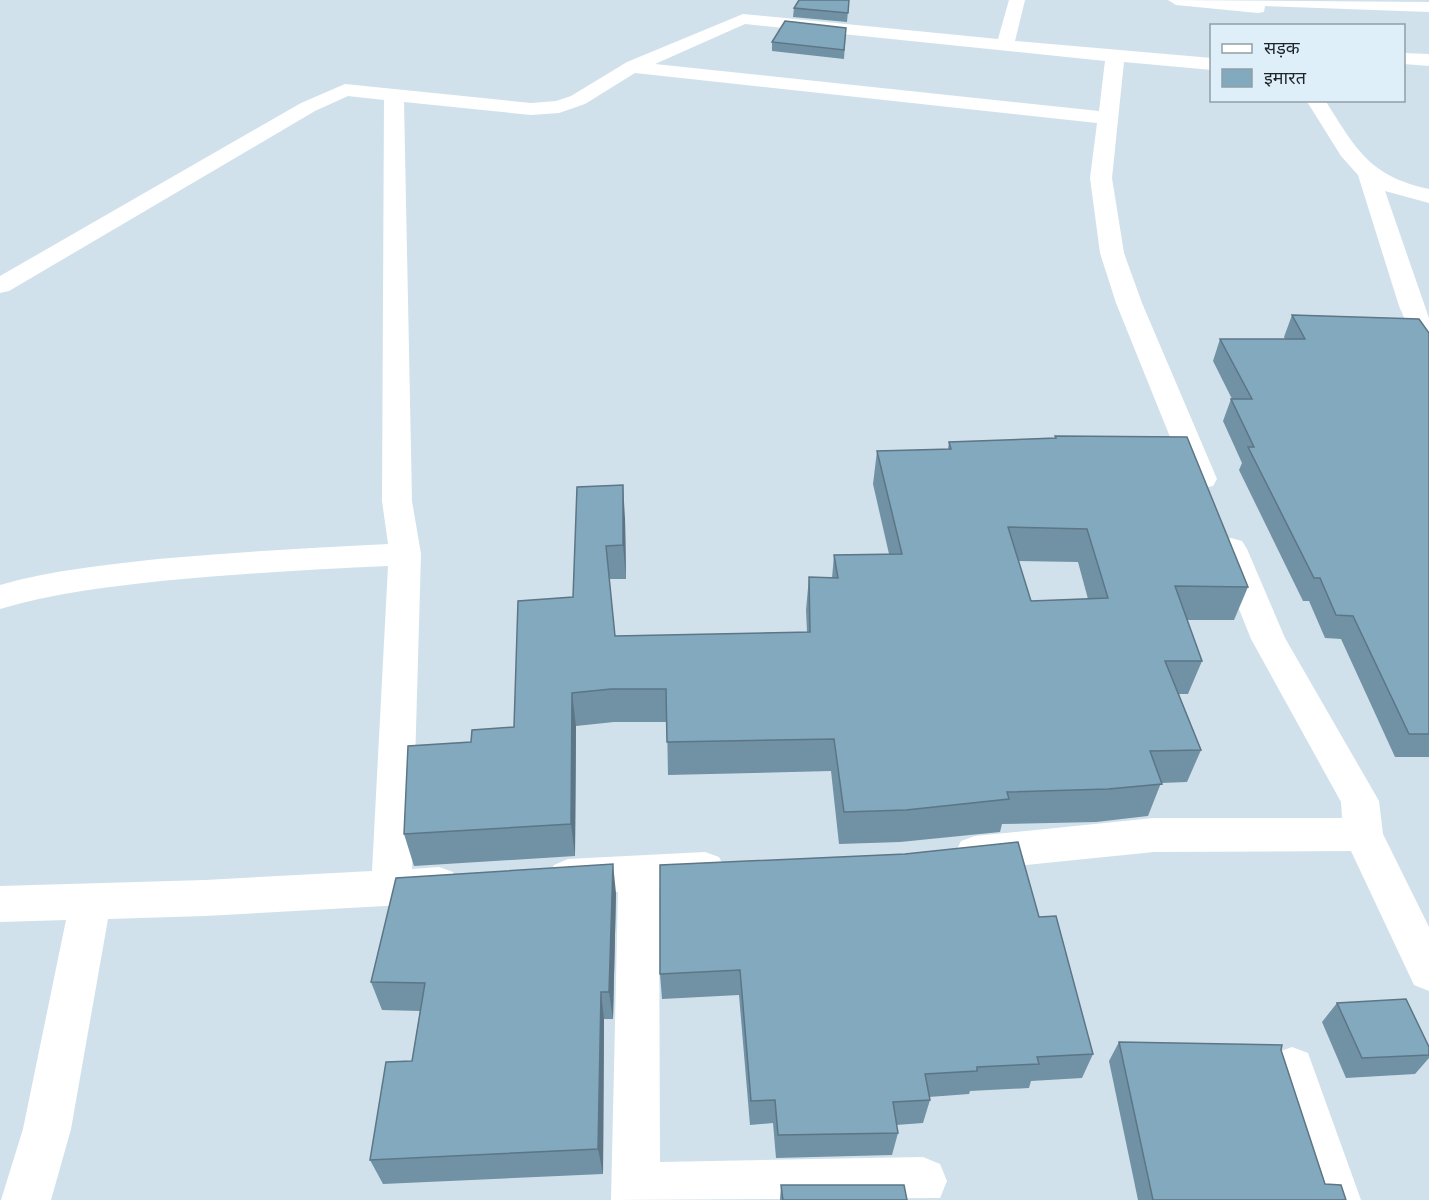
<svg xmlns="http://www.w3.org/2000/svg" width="1429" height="1200" font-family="Raleway,'Noto Sans Devanagari',sans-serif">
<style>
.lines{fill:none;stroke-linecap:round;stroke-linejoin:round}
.minor{fill:#fff;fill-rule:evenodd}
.wall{fill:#7191a4;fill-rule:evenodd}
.shaded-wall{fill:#5c7686}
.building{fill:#83a9bf;stroke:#5c7686;stroke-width:1.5;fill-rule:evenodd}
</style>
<rect width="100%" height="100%" fill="#d1e1ec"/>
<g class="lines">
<!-- minor -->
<g class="minor">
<path d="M1009,0H1025L1015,41L1212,58V70L1124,62L1112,178L1124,253L1142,303L1217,479L1213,486L1202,488L1191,486L1187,479L1116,303L1100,253L1090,178L1097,123L635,73L585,104L559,113L531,115L404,102L412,501L421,554L412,869L439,867L453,872L459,885L453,898L439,903L205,916L108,919L71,1129L51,1200H1L23,1129L66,920L0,922V886L205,880L372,871L388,566C313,569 237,574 161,581C107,587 53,593 0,609V585C52,570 105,565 158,559C235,552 311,548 388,544L382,501L384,100L348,96L315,111L9,291L0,293V276L301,103L345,84L531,103L556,101L571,96L627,62L743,14L998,39ZM745,24L1105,61L1099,111L655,64Z"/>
<path d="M1168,0L1429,2V12L1265,6L1264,12L1258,13L1176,5Z"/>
<path d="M1404,53L1429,54V66L1404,64Z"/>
<path d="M1306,100H1325C1356,149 1369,176 1429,189V203L1385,191L1429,318V356L1420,354L1399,306L1358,175L1341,156Z"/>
<path d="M1231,538L1242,541L1247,549L1285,638L1379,801L1383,834L1429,927V991L1414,985L1351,851L1154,852L975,870L961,865L955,853L961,841L975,836L1154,818H1342L1341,802L1251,639L1215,549L1220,541Z"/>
<path d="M705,852L719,857L725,869L719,881L705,886L659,889L660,1162L923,1157L940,1164L947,1181L940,1198L611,1200L618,892L568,895L554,889L548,877L554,865L568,859Z"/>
<path d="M1292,1047L1308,1053L1361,1200H1311L1269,1069L1276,1053Z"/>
</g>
</g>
<!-- wall -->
<g class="wall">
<path d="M849,0L847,22L793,17L794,8Z"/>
<path d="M846,28L844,59L772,51V42Z"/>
<path d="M1292,315L1429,333V757H1395L1341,639L1325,638L1309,601H1303L1239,470L1242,463L1223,421L1231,399H1232L1213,361L1220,339H1285L1284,337Z"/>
<path d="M1055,436L1248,587L1234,620H1187L1202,661L1188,694H1179L1201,750L1187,782L1161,783L1148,816L1096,822L1002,824L1000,832L900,842L839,844L831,771L668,775L667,722H614L576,726L575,856L414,866L404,834L471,742L514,727L573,597L577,487L625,518L626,579H609L615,636L807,632L806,610L809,577L832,578L834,555L889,554L873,484L877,451L948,449L949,442L1055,438ZM1018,561L1078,562L1088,599L1031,601Z"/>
<path d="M616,893L613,1019H604L603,1174L383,1184L370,1160L412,1061L420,1011L382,1010L371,982Z"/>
<path d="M1039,917L1093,1054L1082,1078L1031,1081L1029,1088L970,1091L969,1094L929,1097L930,1100L923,1123L896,1125L898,1133L892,1155L776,1158L773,1123L750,1125L739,995L662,999L660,974Z"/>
<path d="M1337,1003L1429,1047V1058L1415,1074L1346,1078L1322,1022Z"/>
<path d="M1119,1042L1281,1050L1325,1184L1346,1200H1138L1109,1061Z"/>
<path d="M781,1185L907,1200H780Z"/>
</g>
<!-- shaded-wall -->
<g class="shaded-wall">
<path d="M623,485L625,518L626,579L623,545Z"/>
<path d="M572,693L576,726L575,856L571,824Z"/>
<path d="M613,864L616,893L613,1019L609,992Z"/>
<path d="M601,992L604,1019L603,1174L598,1149Z"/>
</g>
<!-- building -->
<g class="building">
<path d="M799,0H849L848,13L794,8Z"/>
<path d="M785,21L846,28L844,50L772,42Z"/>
<path d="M1292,315L1419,319L1429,333V734H1409L1353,616L1336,615L1320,578H1314L1248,447H1254L1231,399H1252L1220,339H1305Z"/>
<path d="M1055,436L1187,437L1248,587L1175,586L1202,661H1165L1201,750L1150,751L1162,784L1108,789L1007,792L1009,799L906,810L844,812L834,739L667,742L666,689H611L572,693L571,824L404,834L408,746L471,742L472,730L514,727L518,601L573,597L577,487L623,485V545L606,546L615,636L810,632L809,577L838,578L834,555L902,554L877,451L951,449L949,442L1056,438ZM1008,527L1087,529L1108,598L1031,601Z"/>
<path d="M1018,842L1039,917L1056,916L1093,1054L1037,1057L1039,1064L977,1067V1071L925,1074L930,1100L893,1102L898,1133L778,1135L775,1100L751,1101L740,970L660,974V865L905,854Z"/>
<path d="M613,864L609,992H601L598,1149L370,1160L386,1062L412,1061L425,983L371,982L396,878Z"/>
<path d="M1406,999L1429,1047V1055L1362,1058L1337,1003Z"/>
<path d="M1119,1042L1282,1045L1281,1050L1325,1184L1341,1185L1346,1200H1153Z"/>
<path d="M781,1185H904L907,1200H783Z"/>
</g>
<!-- legend -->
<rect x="1210" y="24" width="195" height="78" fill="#deeff9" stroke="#919ea5" stroke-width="1.5"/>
<rect x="1222" y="44" width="30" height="9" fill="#ffffff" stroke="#919ea5" stroke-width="1.5"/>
<text x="1264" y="54" font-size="18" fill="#1e2428">सड़क</text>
<rect x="1222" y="69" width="30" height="18" fill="#83a9bf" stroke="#919ea5" stroke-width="1.5"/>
<text x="1264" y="84" font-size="18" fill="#1e2428">इमारत</text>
</svg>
